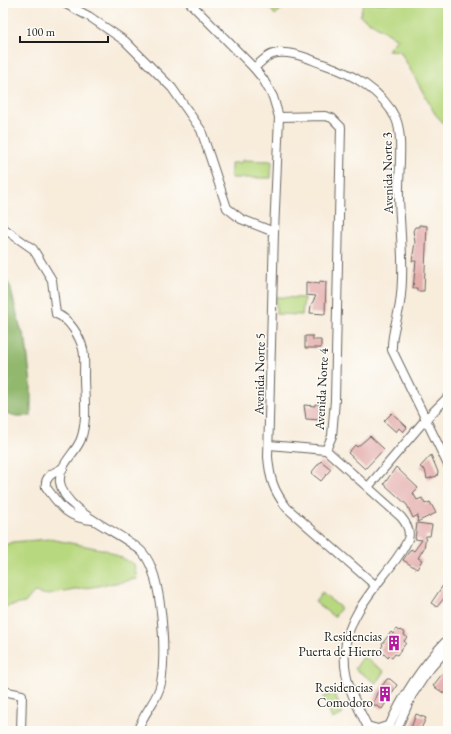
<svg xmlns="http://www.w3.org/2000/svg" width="451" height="734" font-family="'EB Garamond',serif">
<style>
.green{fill:#b8d87f;stroke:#6a7a4e}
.forest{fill:#92b86e;stroke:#576a45}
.building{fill:#e4aead}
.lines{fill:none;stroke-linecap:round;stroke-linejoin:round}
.minor-casing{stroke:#69655f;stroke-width:10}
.minor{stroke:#fff;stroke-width:8}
.labels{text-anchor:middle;stroke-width:3;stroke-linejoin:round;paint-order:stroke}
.street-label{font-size:13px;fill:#1c1c1c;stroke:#fdfcf7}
.poi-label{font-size:13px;fill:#1c1c1c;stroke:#fdfcf7;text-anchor:end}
</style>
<rect width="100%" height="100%" fill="#fdfcf7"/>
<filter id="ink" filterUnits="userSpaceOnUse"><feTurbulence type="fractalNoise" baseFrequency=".025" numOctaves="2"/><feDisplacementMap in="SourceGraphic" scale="8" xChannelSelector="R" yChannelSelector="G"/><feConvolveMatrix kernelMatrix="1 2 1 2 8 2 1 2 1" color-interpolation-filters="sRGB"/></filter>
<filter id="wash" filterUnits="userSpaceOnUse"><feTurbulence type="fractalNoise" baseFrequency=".012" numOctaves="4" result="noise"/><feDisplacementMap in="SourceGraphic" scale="16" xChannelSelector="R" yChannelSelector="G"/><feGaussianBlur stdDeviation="0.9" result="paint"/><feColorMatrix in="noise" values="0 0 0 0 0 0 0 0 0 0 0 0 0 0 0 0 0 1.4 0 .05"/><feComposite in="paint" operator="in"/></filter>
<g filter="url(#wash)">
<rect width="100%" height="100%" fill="#f8ecdb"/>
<!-- green -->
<g class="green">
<path d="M266,3H288L275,15Z"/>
<path d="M363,3H448V128L435,114L400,51L388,50L397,39L360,16Z"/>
<path d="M242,160L272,161L271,178H231V163H241Z"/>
<path d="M276,297L304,298L302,315L276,314Z"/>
<path d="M50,539L106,550L134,564L137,579L48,595L34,592L25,603L3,607V546L12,542Z"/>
<path d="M322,593L341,608L334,617L315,602Z"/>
<path d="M363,657L384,671L376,683L355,669Z"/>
<path d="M334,693L343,714L332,719L323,697Z"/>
</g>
<!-- forest -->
<path class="forest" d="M3,274L10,286L20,326L26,341L31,384V416H16L3,412Z"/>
<g id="blocks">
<!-- building -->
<g class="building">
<path d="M419,225L427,226L424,291H417V288H413L416,261H412L415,242L413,231L415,227H419Z"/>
<path d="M320,281L326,282L325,314L310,313L311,305L316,296L306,295V282L319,284Z"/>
<path d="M305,336H313V340H321V348H305Z"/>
<path d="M315,404H323L322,420L306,419L304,405L315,406Z"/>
<path d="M392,413L407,427L403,432L399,428L396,432L384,421Z"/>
<path d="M370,436L384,449L365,469L348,453L355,445L357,447Z"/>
<path d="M431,455L438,472L437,476L427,479L425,470L420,467Z"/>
<path d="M321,461L331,469L321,481L311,473Z"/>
<path d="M396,467L418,488L413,493L417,500L422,498L425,504L430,502L436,513L417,522L418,515L413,518L407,505L384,484Z"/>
<path d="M417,523L432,525L430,536H426L424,548L418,558L422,560L417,569L403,560L411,549L414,551L422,540L415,539Z"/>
<path d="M448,578V599L445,597L437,607L431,603Z"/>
<path d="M396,629L399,631L400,630L405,633L404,635L407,637L404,641L406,643L397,655L395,654L392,658L389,656L388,658L380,650L383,645L382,644L391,632L393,634Z"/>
<path d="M442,674L448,679V696L433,686Z"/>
<path d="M387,679H390L397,685L382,709L373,704L377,693Z"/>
<path d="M416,714L426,718L420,731H410Z"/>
</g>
</g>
</g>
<g filter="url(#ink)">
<use href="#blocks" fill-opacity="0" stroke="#69655f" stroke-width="1"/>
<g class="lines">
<!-- minor casing -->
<g class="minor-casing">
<g id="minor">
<path d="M64,3L90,17L125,41L172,88L201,130L227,208L241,219L274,232"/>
<path d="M190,3L254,68"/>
<path d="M279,117L325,116L332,118L341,127L335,400L332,436L326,450L401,517C406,523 411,531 408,539C404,550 395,561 388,570C370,593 347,620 345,650C342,680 357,706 370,731"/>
<path d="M3,228L33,249L52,280L56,314C69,318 80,337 83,349C85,358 84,367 84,376C84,397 88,419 81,439C76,453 58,465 60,482C64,514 124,532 143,553C163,576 166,653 161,683C158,701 142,713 138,731"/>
<path d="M269,445L326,450"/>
<path d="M63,468C55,472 44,476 46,487C60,506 67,518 92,520"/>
<path d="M368,487L425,420L448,397"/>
<path d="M376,586L287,508C273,490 270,479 268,457L274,232L279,117L273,97L263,79L254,68C260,63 266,56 273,54C288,49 309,59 323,64C351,73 383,91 396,119C404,137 398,176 399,197C400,232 405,268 400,303C398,319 391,333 392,350L448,465"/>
<path d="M3,691L22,695L21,731"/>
<path d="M367,726L378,729L390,725"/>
<path d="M387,731C402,696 422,666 448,639"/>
<path d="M396,731L412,695L428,671L448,648"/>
</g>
</g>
<!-- minor -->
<use href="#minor" class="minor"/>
</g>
</g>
<!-- icons -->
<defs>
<g id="building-bare" transform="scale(1.2)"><path d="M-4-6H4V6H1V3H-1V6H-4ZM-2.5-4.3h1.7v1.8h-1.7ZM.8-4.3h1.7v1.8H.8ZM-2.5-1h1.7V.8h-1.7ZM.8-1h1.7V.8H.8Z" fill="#b5179e" stroke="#fdfcf7" stroke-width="2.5" paint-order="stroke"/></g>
</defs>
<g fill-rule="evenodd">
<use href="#building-bare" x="394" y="643"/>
<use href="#building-bare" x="385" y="694"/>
</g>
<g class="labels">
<!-- street labels -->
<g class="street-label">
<text transform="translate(387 173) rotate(-91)" y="5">Avenida Norte 3</text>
<text transform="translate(259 374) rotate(-89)" y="5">Avenida Norte 5</text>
<text transform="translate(321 389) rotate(-87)" y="5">Avenida Norte 4</text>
</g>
<!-- poi labels -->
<g class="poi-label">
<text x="382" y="641">Residencias<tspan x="382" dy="15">Puerta de Hierro</tspan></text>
<text x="373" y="692">Residencias<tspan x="373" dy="15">Comodoro</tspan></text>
</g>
</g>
<!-- margin -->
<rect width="451" height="734" fill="none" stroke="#fdfcf7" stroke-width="16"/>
<!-- scale -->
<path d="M20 36v6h88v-6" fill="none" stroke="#1c1c1c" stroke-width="2"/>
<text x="26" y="36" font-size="12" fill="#1c1c1c" stroke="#fdfcf7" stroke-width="3" paint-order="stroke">100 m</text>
</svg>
